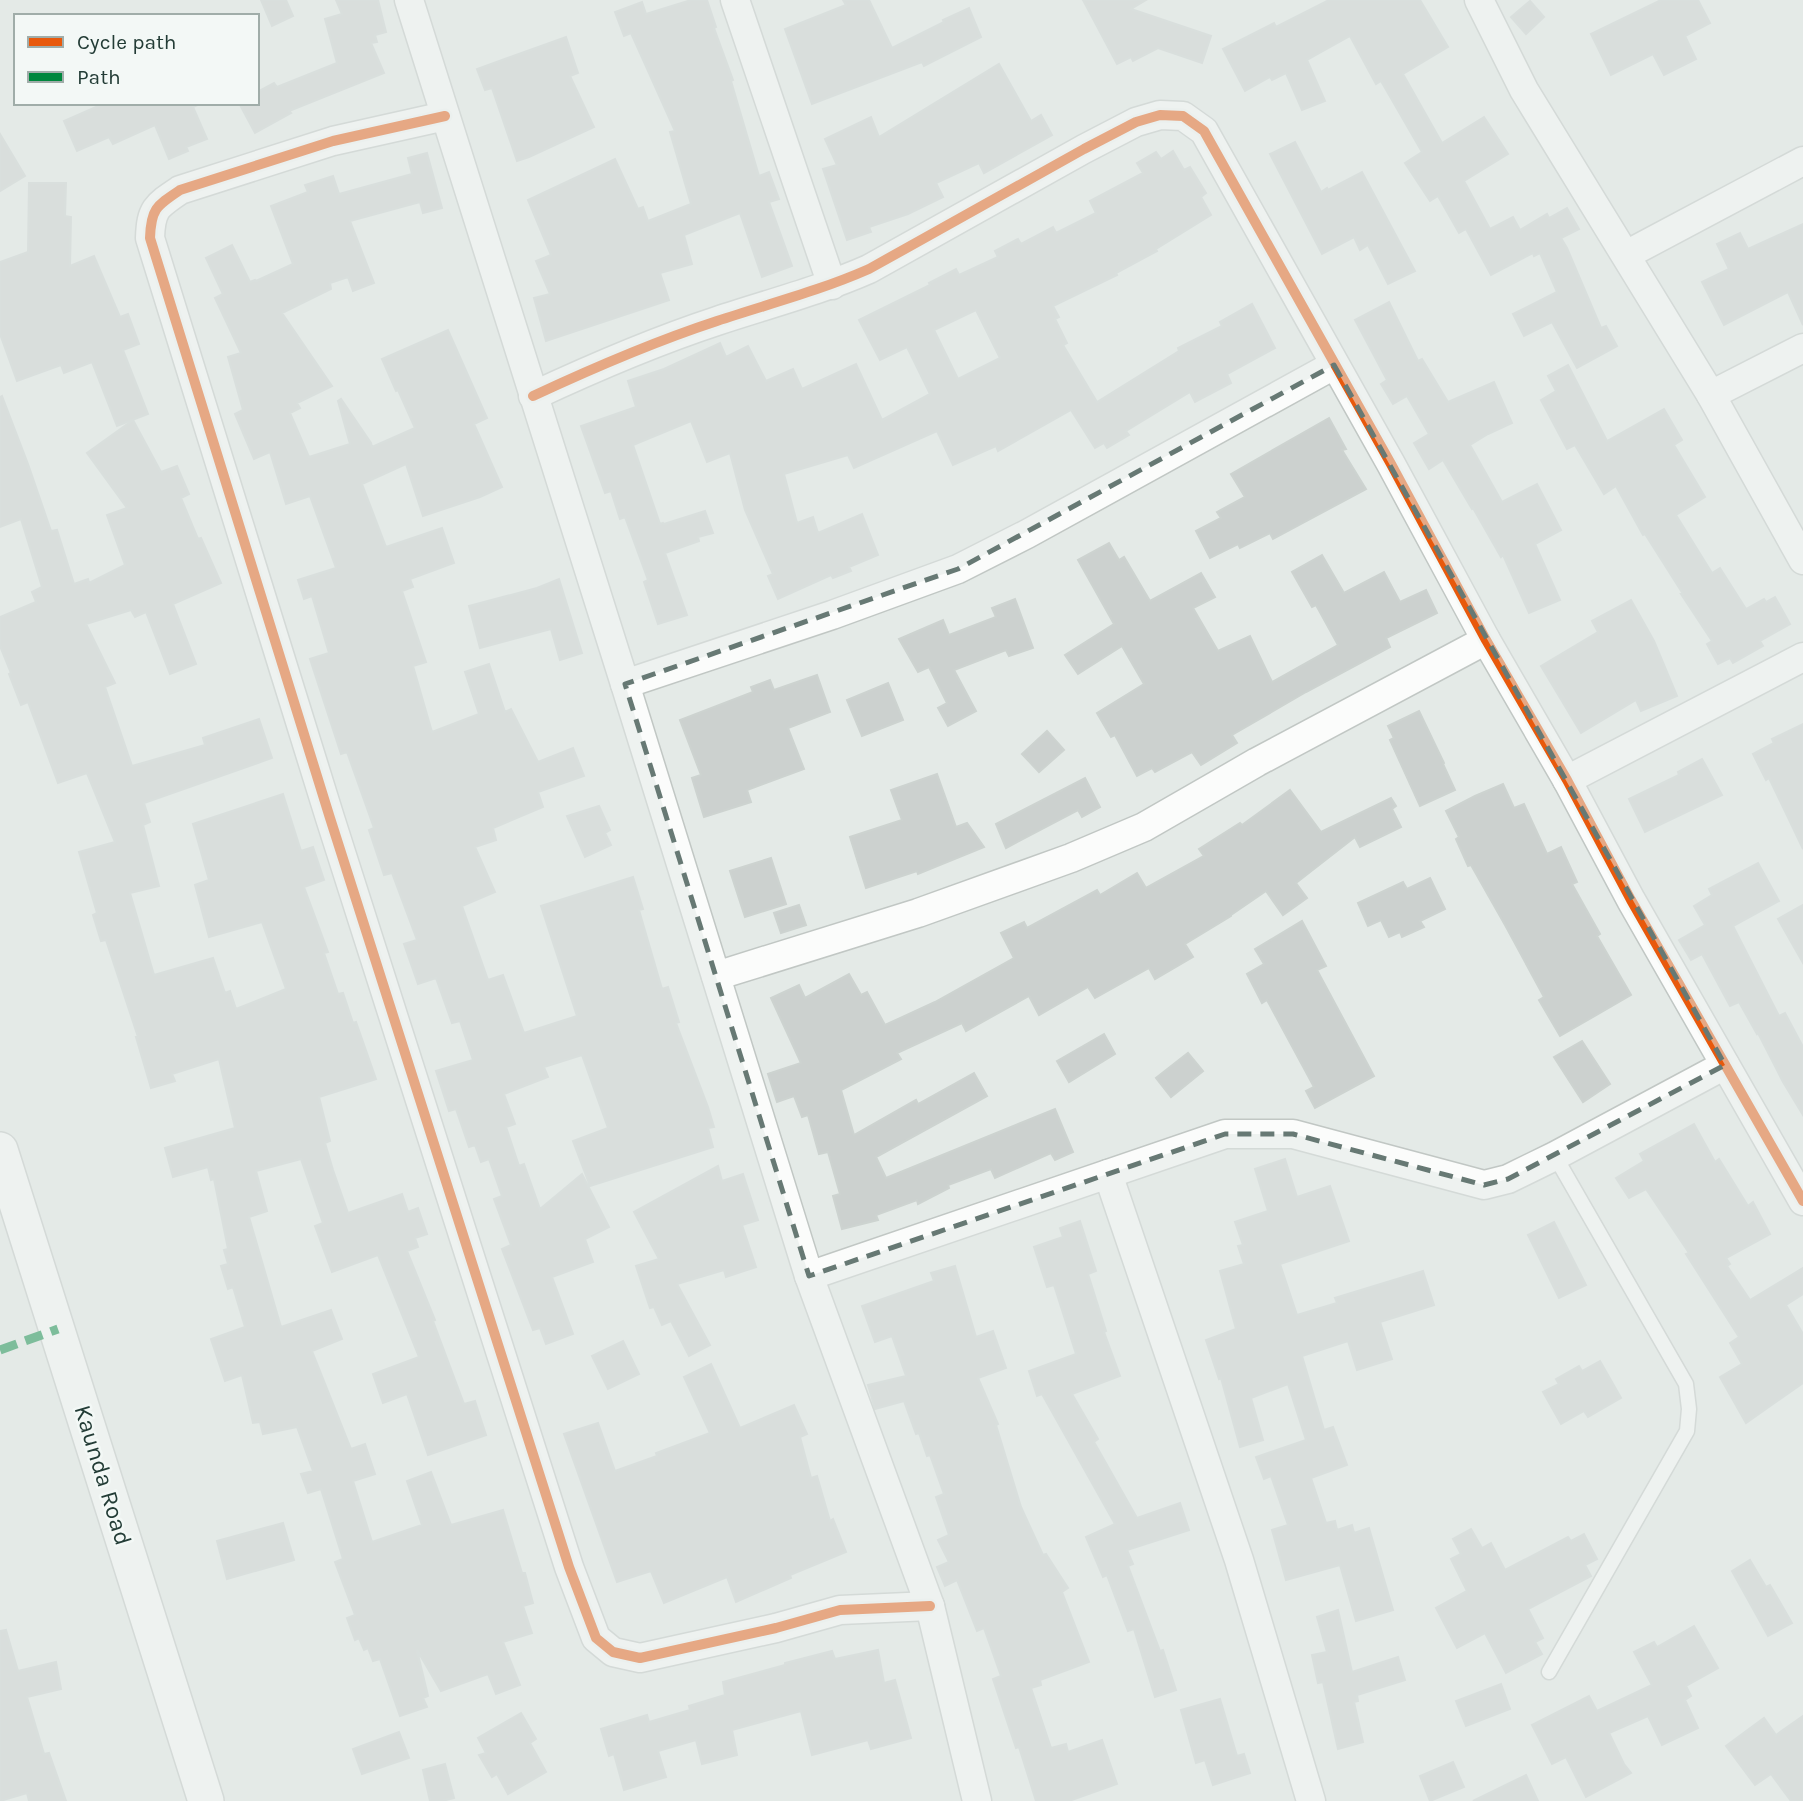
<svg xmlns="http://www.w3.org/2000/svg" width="1803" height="1801" font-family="Karla,sans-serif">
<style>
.building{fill:#ccd1cf;stroke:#cdd3d0;stroke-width:2;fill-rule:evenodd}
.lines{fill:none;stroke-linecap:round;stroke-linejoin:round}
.service-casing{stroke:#c1c7c4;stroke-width:17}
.minor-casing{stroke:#c1c7c4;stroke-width:31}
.tertiary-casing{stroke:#c1c7c4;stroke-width:38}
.service{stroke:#fbfcfb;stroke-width:14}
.minor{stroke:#fbfcfb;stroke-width:28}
.tertiary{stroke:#fbfcfb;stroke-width:35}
.quiet{stroke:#00873e;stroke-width:9;stroke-dasharray:18 9;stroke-linecap:butt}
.cycleway-casing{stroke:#f3f8f6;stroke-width:15}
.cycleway{stroke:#e8590c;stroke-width:10}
.marked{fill:none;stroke:#677974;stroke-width:5;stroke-dasharray:14 9;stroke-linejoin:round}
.labels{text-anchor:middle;stroke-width:5;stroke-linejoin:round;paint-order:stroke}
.street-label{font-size:24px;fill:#233c36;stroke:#f3f8f6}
</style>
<rect width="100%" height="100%" fill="#e4eae7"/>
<!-- building -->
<g class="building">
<path d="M261,0H286L293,16L272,26Z"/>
<path d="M336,0H378L386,32L375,35L377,42L371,43L384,73L289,111L291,113L255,133L239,103H257V92L274,83L277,87L337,63L325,19L342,14Z"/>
<path d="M691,0H707L716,27L714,28L733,80L731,81L759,176L769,172L779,199L769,202L792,266L762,277L740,213L684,235L692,264L660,273L669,300L546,341L534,298L550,294L536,261L551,255L528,200L615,159L638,209L643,207L648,221L691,204L670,132L675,131L631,33L624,36L615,12L642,2L646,14Z"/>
<path d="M843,0H869L892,48L944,22L943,20L969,8L981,37L924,66L922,62L812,104L785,29L846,5Z"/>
<path d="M1083,0H1146L1131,9L1211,36L1202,63L1158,48L1133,61L1131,57L1117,64Z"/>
<path d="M1329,0H1420L1448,47L1403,74L1442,143L1484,117L1508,154L1464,181L1490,229L1513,217L1520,230L1547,214L1549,218L1567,208L1579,229L1561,238L1567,248L1601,328L1606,326L1617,346L1577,368L1552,322L1524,336L1513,314L1557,292L1540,253L1534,256L1533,253L1491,275L1466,229L1459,233L1438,196L1430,201L1405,163L1422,152L1381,81L1376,84L1350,36L1307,60L1325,101L1302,110L1286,73L1272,80L1270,77L1245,91L1223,49L1274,23L1276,27Z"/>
<path d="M1661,0H1698L1710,23L1685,36L1696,59L1664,75L1653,54L1611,75L1591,34Z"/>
<path d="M1530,1L1544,17L1526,34L1511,17Z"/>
<path d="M566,37L578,73L570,76L594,127L529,157L517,161L492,88L485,90L477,69Z"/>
<path d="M999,64L1031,121L1041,115L1052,135L984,173L979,163L936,183L943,197L908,214L869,227L871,232L847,240L823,169L837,165L825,139L871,117L879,137Z"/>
<path d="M105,103H202L193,107L207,139L186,147L188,151L169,159L155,125L113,144L109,137L77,151L64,121Z"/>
<path d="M0,134L25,176L0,191Z"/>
<path d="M1295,142L1321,192L1327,188L1328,190L1362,172L1415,271L1388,284L1368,245L1360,250L1354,237L1322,254L1270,154Z"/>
<path d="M1173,151L1184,170L1190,167L1206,193L1201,197L1211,215L1156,249L1157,251L1116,273L1117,275L1053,306L1059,317L1055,319L1067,343L1063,345L1097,402L1179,351L1178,348L1222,326L1220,322L1252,304L1275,348L1227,374L1231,383L1195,402L1190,392L1126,431L1129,435L1107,448L1104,443L1095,448L1071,410L998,451L996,446L953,465L937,431L854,468L848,455L784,474L797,523L813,517L818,533L862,514L878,555L849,567L851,571L833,578L831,575L778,599L768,576L773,574L745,510L730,453L707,462L691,421L633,445L660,524L663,523L664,524L705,511L713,533L698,537L699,541L665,553L687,615L658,624L644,582L648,580L625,517L620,519L611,491L605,493L581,426L636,407L628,381L664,369L720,343L726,357L748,346L766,381L793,369L802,389L856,364L882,420L930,394L907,347L880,360L859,320L930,285L929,283L956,269L959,275L998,257L995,251L1018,239L1021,244L1053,227L1056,233L1096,213L1090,201L1143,173L1137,163L1156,152L1161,159ZM976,310L1000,358L958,379L934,330Z"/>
<path d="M427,153L442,208L423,213L420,202L350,221L374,283L353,291L348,277L330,283L331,289L282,313L332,386L297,403L300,408L290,413L309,457L350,444L338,401L341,399L371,443L372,447L415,428L398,390L396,391L382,359L448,330L487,418L474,424L502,487L480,497L423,516L406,464L362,484L386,547L442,528L454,563L410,579L413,587L402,591L426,662L413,666L432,732L479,714L465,672L489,664L505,712L511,709L538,762L573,748L584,776L538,792L543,807L493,828L496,840L475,847L495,892L462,906L488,980L503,975L524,1033L577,1016L541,906L633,877L643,909L639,910L662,989L668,987L679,1022L676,1023L708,1107L714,1127L708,1128L713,1147L590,1186L573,1141L608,1128L582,1055L544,1067L548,1077L504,1094L515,1124L506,1127L519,1166L524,1164L540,1209L582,1174L609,1227L585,1239L593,1262L552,1277L573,1334L546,1344L540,1328L533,1330L502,1249L511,1245L494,1199L502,1196L489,1159L481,1162L475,1145L469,1147L456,1109L449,1111L436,1071L473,1060L460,1021L452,1023L436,978L418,984L404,944L417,940L392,873L384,875L369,830L374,828L347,752L341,754L310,659L329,653L312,596L304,599L298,580L336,568L310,496L286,504L270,452L254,459L235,414L243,410L228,357L241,353L215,298L223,294L206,258L232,245L250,282L255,280L256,281L293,264L271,206L308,192L305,185L333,176L339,194L412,174L408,158Z"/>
<path d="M29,183H66L65,216L71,217L70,266L94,256L120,317L128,314L139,344L123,350L148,414L117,426L92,362L64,373L61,365L17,381L0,334V262L28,252Z"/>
<path d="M1803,224V325L1788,292L1724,325L1702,282L1729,269L1717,244L1740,233L1748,249Z"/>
<path d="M1389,302L1418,361L1422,359L1448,402L1494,382L1512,423L1488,434L1470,445L1502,502L1537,484L1561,530L1535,544L1560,600L1529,613L1503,555L1501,557L1473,508L1472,509L1443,460L1429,469L1414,443L1429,434L1407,396L1393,404L1381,384L1387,380L1355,320Z"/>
<path d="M1568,365L1607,441L1664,409L1682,440L1674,445L1705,497L1676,515L1712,573L1720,568L1746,609L1764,599L1766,602L1775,597L1790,624L1760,641L1763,646L1733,663L1730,658L1718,664L1707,644L1712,641L1681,594H1683L1645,534L1643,535L1616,486L1604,494L1575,445L1567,449L1541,400L1556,391L1548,376Z"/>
<path d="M2,396L28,464L51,531L57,530L74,584L88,579L89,583L125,565L107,515L127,508L87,453L133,420L161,472L177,466L189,494L181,498L198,539L201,538L221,583L173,604L196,664L170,674L146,612L135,617L131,610L86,624L115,683L105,687L132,766L205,745L203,738L259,719L272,758L144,803L150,822L143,825L159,886L130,893L154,975L213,958L225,993L230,991L236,1009L286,989L262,922L209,937L195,885L209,880L193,824L283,794L301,851L313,847L324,880L304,887L328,952L324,953L338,994L343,993L353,1023L356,1022L376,1079L319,1097L330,1141L325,1143L333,1170L348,1213L402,1194L408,1212L418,1208L427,1234L415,1238L418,1247L407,1251L435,1320L433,1321L464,1404L475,1401L486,1435L428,1455L407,1394L383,1403L373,1374L419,1357L378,1255L332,1272L315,1226L323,1223L301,1159L256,1171L267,1211L249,1217L281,1327L331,1310L342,1339L312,1351L351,1449L365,1444L375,1474L353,1481L372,1542L422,1525L407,1481L431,1472L451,1525L503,1510L522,1573H525L533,1603L523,1606L532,1633L503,1642L520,1685L496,1694L488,1674L441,1691L417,1650L428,1696L423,1698L427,1707L400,1716L380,1659L373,1661L368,1648L364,1650L359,1638L355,1640L347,1618L355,1615L335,1562L343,1559L321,1489L308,1493L301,1474L313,1471L297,1427L263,1434L260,1422L253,1423L242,1375L225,1381L211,1339L245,1327L233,1287L228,1289L221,1266L228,1264L224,1250L228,1249L214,1179L211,1180L208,1167L173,1177L165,1148L235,1128L219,1059L172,1074L175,1081L151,1088L136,1037H138L106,940L101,941L93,915L97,913L79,852L115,842L87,773L58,783L28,702L21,705L9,674L11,673L0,646V617L36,602L32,592L42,587L21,519L0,527V397Z"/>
<path d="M1329,418L1346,449L1342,450L1366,489L1273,539L1270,533L1240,548L1238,544L1210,558L1196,531L1221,518L1217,512L1245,497L1231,474Z"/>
<path d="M1109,543L1119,560L1124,557L1150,601L1201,573L1215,597L1193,608L1218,651L1250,636L1272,682L1338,645L1316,605L1312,607L1292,572L1322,555L1344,593L1384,572L1400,602L1426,590L1437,613L1386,638L1390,647L1306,692L1232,735L1237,743L1201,765L1192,752L1155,772L1152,768L1137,776L1115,735L1111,737L1097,713L1144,684L1122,646L1078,674L1065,655L1114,624L1078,560Z"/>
<path d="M559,579L582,653L560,660L551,629L480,648L469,606L537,588Z"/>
<path d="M1015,599L1033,648L1009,656L1006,650L954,670L976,711L948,726L938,708L947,703L929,667L918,672L899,639L943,620L949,635L996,617L992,608Z"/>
<path d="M1631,600L1654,641L1677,696L1641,711L1636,700L1581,733L1541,666L1598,632L1592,621Z"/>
<path d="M817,675L830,712L788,728L804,769L747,790L751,802L704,817L692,778L701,775L680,720L753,692L751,687L770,680L774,690Z"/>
<path d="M888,683L903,720L862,736L847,700Z"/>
<path d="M1419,711L1444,763L1443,764L1455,790L1420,806L1390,740L1394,738L1388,726Z"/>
<path d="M1803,724V849L1769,778L1766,780L1753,754L1774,743L1772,739Z"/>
<path d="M1047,731L1064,750L1039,772L1022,754Z"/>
<path d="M1702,759L1722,795L1645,832L1629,799L1679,775L1678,772Z"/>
<path d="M937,774L956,827L967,823L984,847L918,874L917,871L866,888L850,837L902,820L891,790Z"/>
<path d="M1085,778L1100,807L1082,817L1078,810L1006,848L996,824Z"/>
<path d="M1503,784L1514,808L1524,804L1547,854L1561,847L1577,882L1572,884L1600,934L1597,936L1631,995L1560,1036L1539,1000L1544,997L1505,925L1471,865L1468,866L1456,839L1459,837L1446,811L1475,796Z"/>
<path d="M1290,790L1321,832L1391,798L1396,806L1392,809L1401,827L1360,847L1355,837L1296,883L1307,898L1283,915L1266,891L1231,915V916L1185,944L1193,957L1155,979L1149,968L1095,998L1088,987L1039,1015L1029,996L966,1031L962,1023L897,1053L901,1059L841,1090L854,1135L916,1100L918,1104L974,1073L987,1096L876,1157L886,1178L1055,1109L1073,1152L1055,1160L1051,1153L995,1178L991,1169L948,1185L949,1188L918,1204L917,1200L876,1215L878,1220L842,1229L833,1196L840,1194L828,1152L819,1154L808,1115L802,1117L794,1096L777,1102L768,1074L801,1063L771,998L799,985L805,998L849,974L861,995L867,992L885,1025L935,1002L1014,958L1001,933L1024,922L1027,928L1097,890L1100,895L1137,873L1146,888L1204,856L1199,849L1240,823L1242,825Z"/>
<path d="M599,806L610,830L605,833L611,845L585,857L567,816Z"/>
<path d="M771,858L786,904L745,917L730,871Z"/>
<path d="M1758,863L1779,901L1733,926L1779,1016L1785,1013L1803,1047V1115L1783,1082L1758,1033L1757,1034L1739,1002L1730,1006L1702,954L1691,960L1679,940L1705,925L1694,906L1712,895L1709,889Z"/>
<path d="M1430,878L1445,909L1420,921L1424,927L1402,937L1400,932L1389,937L1381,920L1368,926L1358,903L1403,882L1407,889Z"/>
<path d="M799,905L806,925L781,933L774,913Z"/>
<path d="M1803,905V963L1778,919Z"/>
<path d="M1302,921L1326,966L1317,970L1374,1076L1315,1108L1306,1091L1314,1087L1267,1000L1262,1003L1247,974L1264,964L1255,949Z"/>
<path d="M1104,1034L1115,1054L1069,1082L1057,1061Z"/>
<path d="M1582,1041L1610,1084L1583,1102L1554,1057Z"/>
<path d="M1188,1053L1203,1071L1171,1097L1156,1078Z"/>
<path d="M1694,1124L1715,1162L1719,1159L1748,1206L1753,1202L1770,1234L1726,1258L1730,1264L1727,1266L1750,1300L1803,1268V1294L1786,1305L1803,1334V1383L1746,1423L1720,1377L1742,1364L1730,1343L1739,1337L1686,1254L1689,1253L1646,1189L1629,1198L1616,1178L1644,1161L1640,1154Z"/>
<path d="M1285,1159L1297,1197L1330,1186L1349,1241L1280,1264L1297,1315L1337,1303L1335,1298L1423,1271L1434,1305L1380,1322L1392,1359L1357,1370L1348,1341L1302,1356L1324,1430L1333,1427L1347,1465L1311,1478L1326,1523L1335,1521L1337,1530L1352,1525L1354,1533L1369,1528L1393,1610L1356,1621L1340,1565L1286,1580L1272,1530L1288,1525L1271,1476L1264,1479L1256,1457L1306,1440L1288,1384L1251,1398L1263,1440L1240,1447L1221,1378L1219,1379L1206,1340L1236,1329L1220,1271L1244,1264L1238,1246L1243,1245L1235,1222L1268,1211L1255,1169Z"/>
<path d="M718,1166L722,1181L743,1174L758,1220L742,1225L756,1267L726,1277L724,1270L677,1284L710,1345L689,1356L671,1321L662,1325L654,1307L650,1308L636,1266L659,1259L634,1212Z"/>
<path d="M1080,1221L1096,1271L1088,1274L1106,1331L1104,1332L1120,1376L1072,1394L1098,1439L1094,1442L1137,1518L1180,1503L1189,1530L1127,1550L1133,1564L1128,1566L1160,1651L1163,1650L1176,1690L1155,1697L1134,1629L1128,1631L1107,1575L1103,1577L1086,1537L1115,1524L1042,1394L1037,1396L1029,1371L1076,1354L1054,1285L1047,1287L1034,1247L1063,1237L1060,1228Z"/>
<path d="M1554,1222L1586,1285L1559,1298L1528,1235Z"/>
<path d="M955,1266L976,1337L993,1331L1006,1368L978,1378L998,1424L996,1425L1021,1507L1043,1555L1046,1554L1068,1588L1062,1592L1089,1662L1040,1680L1041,1685L1031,1688L1051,1748L1066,1744L1068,1752L1102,1740L1117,1784L1069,1801H1036L1019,1747L1016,1748L993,1679L1001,1676L984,1628L977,1631L957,1580L945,1586L937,1567L949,1562L938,1540L949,1535L936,1497L944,1494L930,1455L927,1456L919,1433L916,1434L904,1401L875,1409L868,1385L906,1376L892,1336L875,1342L862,1306L934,1281L931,1273Z"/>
<path d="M623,1341L639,1374L608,1389L592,1356Z"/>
<path d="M1600,1361L1621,1398L1588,1417L1584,1411L1561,1424L1543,1392L1559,1384L1556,1379L1579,1366L1582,1371Z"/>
<path d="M711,1364L740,1428L794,1405L807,1434L800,1437L811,1478L817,1476L830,1521L833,1519L846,1552L790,1575L791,1578L736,1602L727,1577L664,1603L651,1571L617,1582L564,1434L598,1423L615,1471L657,1456L656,1453L710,1433L684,1377Z"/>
<path d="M283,1523L294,1560L227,1579L217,1541Z"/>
<path d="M1471,1529L1482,1548L1491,1543L1505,1570L1568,1537L1571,1541L1584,1534L1597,1559L1585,1565L1591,1576L1528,1609L1543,1638L1535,1642L1542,1654L1506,1673L1485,1633L1457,1648L1436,1608L1467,1591L1451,1559L1461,1554L1453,1539Z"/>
<path d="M1750,1560L1766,1587L1770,1585L1792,1623L1768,1636L1732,1571Z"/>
<path d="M1338,1610L1352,1672L1398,1657L1405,1680L1357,1695L1358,1701L1354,1702L1363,1742L1338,1749L1323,1682L1318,1683L1312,1655L1327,1652L1317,1617Z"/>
<path d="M1694,1626L1718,1668L1686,1686L1691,1696L1685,1700L1698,1728L1662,1745L1648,1716L1609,1733L1624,1764L1631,1773L1586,1797L1566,1757L1552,1764L1532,1725L1589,1696L1597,1711L1652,1685L1634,1652L1654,1642L1657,1647Z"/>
<path d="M6,1630L18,1671L56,1662L61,1689L27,1697L44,1754L49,1753L66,1801H29L27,1793L0,1801V1631Z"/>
<path d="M878,1650L884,1683L895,1680L911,1738L871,1749L868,1740L812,1755L801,1711L732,1730L737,1755L702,1764L696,1740L658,1751L666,1777L624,1790L614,1754L609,1756L601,1729L647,1715L649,1722L690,1710L689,1706L725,1695L723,1682L785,1665V1663L832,1651L835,1659Z"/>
<path d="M1501,1684L1510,1709L1466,1726L1456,1701Z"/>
<path d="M1220,1699L1237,1756L1244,1754L1250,1773L1213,1785L1205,1760L1196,1763L1181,1710Z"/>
<path d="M521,1713L536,1739L530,1743L546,1772L508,1794L497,1774L492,1777L479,1755L486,1753L478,1738Z"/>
<path d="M1803,1716V1801H1791L1771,1774L1755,1785L1726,1746L1764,1718L1776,1735Z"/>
<path d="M399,1732L409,1758L362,1774L353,1749Z"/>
<path d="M1453,1762L1464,1787L1430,1801L1420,1776Z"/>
<path d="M445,1764L454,1798L442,1801H430L423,1770Z"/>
<path d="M1526,1775L1538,1801H1473Z"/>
</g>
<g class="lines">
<!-- service casing -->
<g class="service-casing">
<path id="service" d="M1549,1672L1687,1431L1689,1409L1686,1384L1555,1156"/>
</g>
<!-- minor casing -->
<g class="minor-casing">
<g id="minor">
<path d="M409,0L625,684L809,1276L930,1606L977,1801"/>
<path d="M735,0L832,285"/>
<path d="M1479,0L1524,90L1711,395L1803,560"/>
<path d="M445,116L333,141L180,190C156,206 151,209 150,238L330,818L569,1567L596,1638L613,1652L640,1658L776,1628L840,1610L930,1606"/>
<path d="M1626,255L1803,161"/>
<path d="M1711,395L1803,348"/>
<path d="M533,396C593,368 653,342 717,321C768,304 819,291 869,269L1084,149L1136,122L1160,115L1183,116L1204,131L1391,464L1486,640L1567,780L1631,900L1803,1201"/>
<path d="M625,684L832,615L958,569L1027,534L1334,365"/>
<path d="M1567,780L1803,657"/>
<path d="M716,976L918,913L1071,858L1144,827L1257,762L1486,640"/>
<path d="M1108,1174L1239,1560L1311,1801"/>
<path d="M809,1276L1225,1134H1293L1484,1185L1508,1179L1555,1156L1725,1065"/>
</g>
</g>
<!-- tertiary casing -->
<g class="tertiary-casing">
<path id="tertiary" d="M0,1150C70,1366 136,1584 206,1801"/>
</g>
<!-- service -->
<use href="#service" class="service"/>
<!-- minor -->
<use href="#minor" class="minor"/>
<!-- tertiary -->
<use href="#tertiary" class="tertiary"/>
<!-- quiet -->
<path class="quiet" d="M0,1350L58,1329"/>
<!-- cycleway casing -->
<g class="cycleway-casing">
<g id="cycleway">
<path d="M445,116L333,141L180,190C156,206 151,209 150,238L330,818L569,1567L596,1638L613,1652L640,1658L776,1628L840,1610L930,1606"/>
<path d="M533,396C593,368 653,342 717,321C768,304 819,291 869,269L1084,149L1136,122L1160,115L1183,116L1204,131L1391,464L1486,640L1567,780L1631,900L1803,1201"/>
</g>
</g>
<!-- cycleway -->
<use href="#cycleway" class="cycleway"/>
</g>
<!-- marked area -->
<path d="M0 0H1803V1801H0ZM1334,365L1725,1065L1508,1179L1484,1185L1293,1134H1225L809,1276L625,684L958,569Z" fill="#e4eae7" fill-opacity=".55" fill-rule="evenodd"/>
<path class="marked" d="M1334,365L1725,1065L1508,1179L1484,1185L1293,1134H1225L809,1276L625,684L958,569Z"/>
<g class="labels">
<!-- street labels -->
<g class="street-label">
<text transform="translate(103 1475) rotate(73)" y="8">Kaunda Road</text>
</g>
</g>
<!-- legend -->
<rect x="14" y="14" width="245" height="91" fill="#f3f8f6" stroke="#a0ada9" stroke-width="2"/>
<rect x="28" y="37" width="35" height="10" fill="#e8590c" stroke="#a0ada9" stroke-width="2"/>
<text x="77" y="49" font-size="21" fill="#233c36">Cycle path</text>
<rect x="28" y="72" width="35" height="10" fill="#00873e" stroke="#a0ada9" stroke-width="2"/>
<text x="77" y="84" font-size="21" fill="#233c36">Path</text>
</svg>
